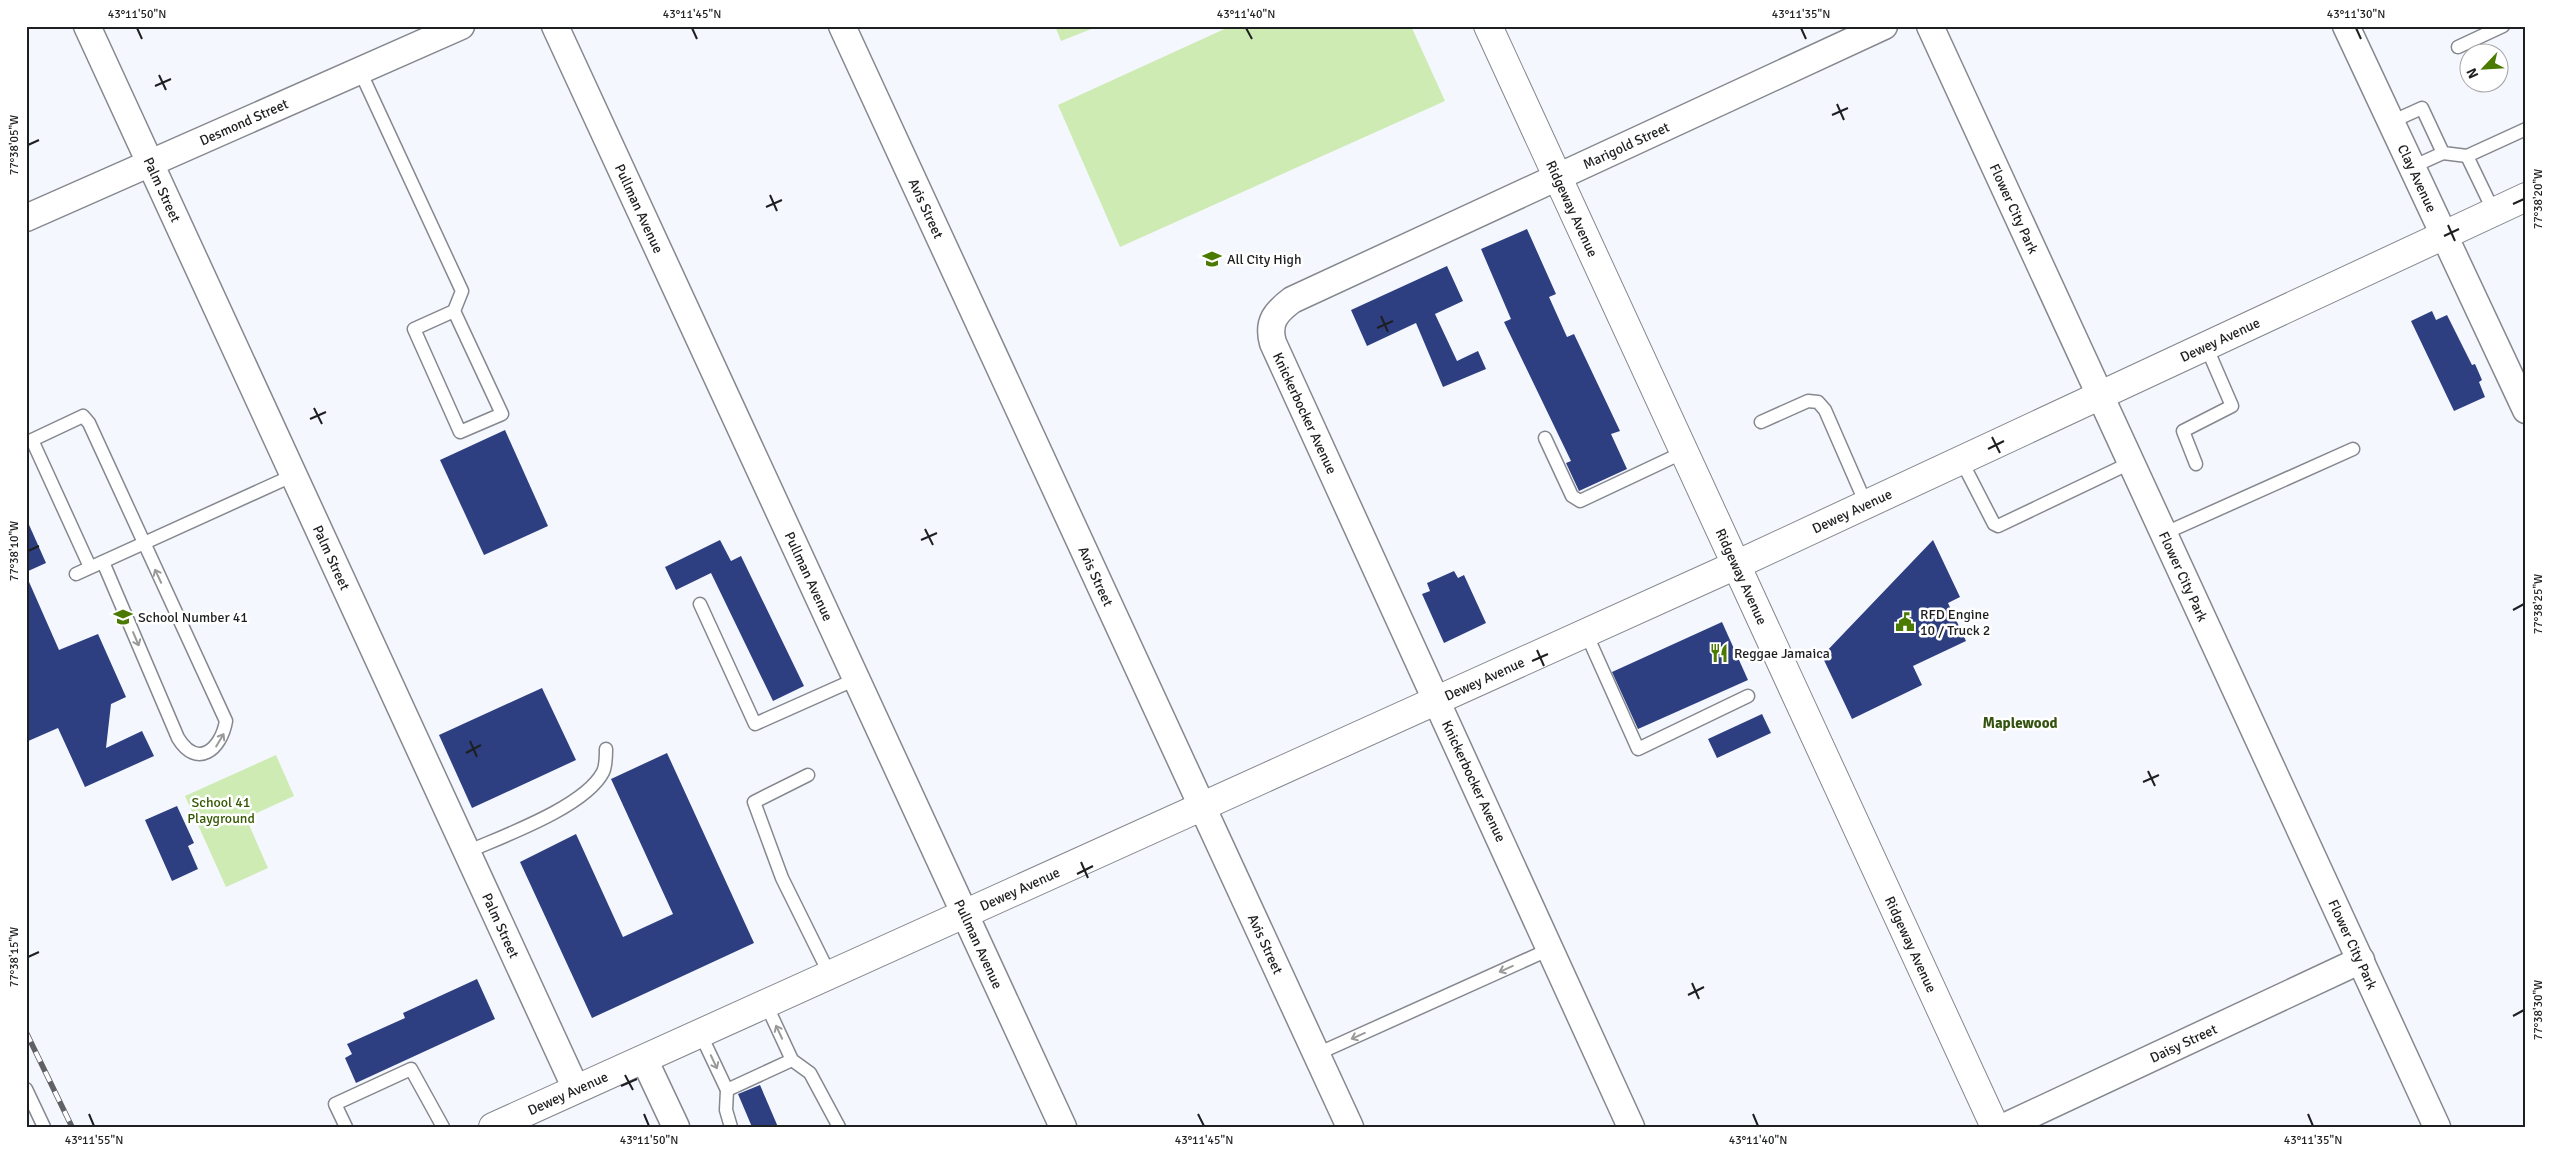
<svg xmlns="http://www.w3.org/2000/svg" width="2552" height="1153" font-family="Signika,sans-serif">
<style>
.green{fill:#cdebb3}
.building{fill:#2e3f81}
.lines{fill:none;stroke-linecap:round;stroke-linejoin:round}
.service-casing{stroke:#85888e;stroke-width:15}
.minor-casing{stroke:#85888e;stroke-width:29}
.tertiary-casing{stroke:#85888e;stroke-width:30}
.service{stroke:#fff;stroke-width:12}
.minor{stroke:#fff;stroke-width:26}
.tertiary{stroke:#fff;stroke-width:28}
.rail-casing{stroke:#606165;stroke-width:5.5}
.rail{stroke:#fff;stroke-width:4;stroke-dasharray:11;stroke-linecap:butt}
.oneway{stroke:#9a9a9b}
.ticks{fill:none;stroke:#1e1f21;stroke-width:2}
.labels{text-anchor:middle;stroke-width:5;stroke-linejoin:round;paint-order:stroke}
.street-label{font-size:14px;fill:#1e1f21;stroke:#fff}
.poi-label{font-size:14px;fill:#1e1f21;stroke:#fff;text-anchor:start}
.park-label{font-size:14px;fill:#345800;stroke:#fff}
.neighbourhood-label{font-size:15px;font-weight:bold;fill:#355310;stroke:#fff}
.neatline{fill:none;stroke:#1e1f21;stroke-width:2}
.ticks-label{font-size:12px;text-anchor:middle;fill:#1e1f21}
</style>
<rect width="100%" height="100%" fill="#f5f7ff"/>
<!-- green -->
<g class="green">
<path d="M1055,26H1099L1061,41Z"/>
<path d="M1231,26H1411L1445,101L1120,247L1058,105Z"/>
<path d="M276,755L294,796L246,818L268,868L226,887L185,796Z"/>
</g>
<!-- building -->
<g class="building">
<path d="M1527,229L1556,294L1549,297L1567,337L1574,334L1620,431L1611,434L1627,469L1579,491L1566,463L1571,461L1504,322L1511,319L1481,249Z"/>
<path d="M1447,266L1463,301L1435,314L1457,361L1478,351L1486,369L1443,387L1416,323L1367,346L1351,310Z"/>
<path d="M2432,311L2436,320L2447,315L2472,365L2475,364L2482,380L2479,382L2485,397L2454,411L2411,321Z"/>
<path d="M505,430L548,526L484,555L440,460Z"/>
<path d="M26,518L46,563L26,572Z"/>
<path d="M720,540L731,561L741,556L804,686L773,701L711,573L676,590L665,567Z"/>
<path d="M1933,540L1960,597L1948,603L1966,641L1913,666L1922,685L1852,719L1822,656Z"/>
<path d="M1454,571L1458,578L1464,575L1486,623L1444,643L1422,594L1430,591L1427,583Z"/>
<path d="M26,575L59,650L98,634L126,697L111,704L106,748L142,731L154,756L85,787L58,728L26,742Z"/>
<path d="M1722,622L1748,680L1638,729L1612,672Z"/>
<path d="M542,688L576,760L472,808L439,735Z"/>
<path d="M1762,714L1771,733L1717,758L1708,739Z"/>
<path d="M667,753L754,943L592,1018L520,862L576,834L623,937L673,914L611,779Z"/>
<path d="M177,806L194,843L188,846L198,869L172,881L145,820Z"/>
<path d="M477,979L495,1019L356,1083L345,1058L352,1054L347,1044L405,1018L403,1013Z"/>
<path d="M760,1085L778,1127H752L738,1094Z"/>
</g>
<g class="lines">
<!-- service casing -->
<g class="service-casing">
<g id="service">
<path d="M2458,47L2503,26"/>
<path d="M360,71L462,291L454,311L502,414L460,432L414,329L454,311"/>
<path d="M2391,122L2422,108L2443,153L2467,156"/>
<path d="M2412,167L2443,153"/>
<path d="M2494,212L2467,156L2526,129"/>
<path d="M1761,422L1808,401L1818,402L1825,410L1866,504"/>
<path d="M1545,438L1572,496L1580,501L1684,452"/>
<path d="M1961,460L1994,524L1998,526L2130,463"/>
<path d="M2196,464L2183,431L2232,406L2206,346"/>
<path d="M2163,534L2353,449"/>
<path d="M90,567L32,440L83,416L89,423L226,721C221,750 197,769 178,738L103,562"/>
<path d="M76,574L294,475"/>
<path d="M700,604L755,724L856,679"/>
<path d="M1586,633L1638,749L1748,696"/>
<path d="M808,775L754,802L782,878L830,975"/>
<path d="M467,852C503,836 585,807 603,772C606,766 606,756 606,749"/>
<path d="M766,1004L792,1060L810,1073L839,1127"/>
<path d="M700,1033L727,1090L726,1110L731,1127"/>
<path d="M1317,1054L1550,949"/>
<path d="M26,1089L44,1127"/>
<path d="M727,1090L792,1060"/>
<path d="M346,1127L335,1104L411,1069L443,1127"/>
</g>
</g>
<!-- minor casing -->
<g class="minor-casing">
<g id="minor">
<path id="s1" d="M87,26L576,1089"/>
<path id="s2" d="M555,26L1063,1127"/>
<path id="s3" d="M842,26L1350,1127"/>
<path id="s4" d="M1930,26L2437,1127"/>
<path id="s5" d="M2346,26L2526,410"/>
<path id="s6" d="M26,218L461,26"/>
<path d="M644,1059L676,1127"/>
<path id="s7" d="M1631,1127L1273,343C1267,322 1276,312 1292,300L1884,26"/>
<path id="s8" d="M2004,1127L2361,960"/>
</g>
</g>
<!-- tertiary casing -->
<g class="tertiary-casing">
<g id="tertiary">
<path id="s9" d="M1488,26L1995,1127"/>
<path id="s10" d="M493,1127L1736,565L2526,197"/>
</g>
</g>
<!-- service -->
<use href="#service" class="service"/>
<!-- minor -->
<use href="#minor" class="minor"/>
<!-- tertiary -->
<use href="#tertiary" class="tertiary"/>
<!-- rail casing -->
<g class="rail-casing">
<path id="rail" d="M26,1032L72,1127"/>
</g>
<!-- rail -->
<use href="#rail" class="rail"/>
</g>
<!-- one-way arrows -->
<defs><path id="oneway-shaft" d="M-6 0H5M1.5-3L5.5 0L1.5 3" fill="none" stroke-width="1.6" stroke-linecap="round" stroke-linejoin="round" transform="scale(1.25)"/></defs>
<g class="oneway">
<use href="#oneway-shaft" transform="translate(158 576) rotate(-115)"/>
<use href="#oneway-shaft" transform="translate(136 639) rotate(67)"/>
<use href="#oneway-shaft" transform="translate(220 740) rotate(-59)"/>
<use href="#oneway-shaft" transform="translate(1506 969) rotate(156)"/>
<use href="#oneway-shaft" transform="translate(779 1032) rotate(-115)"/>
<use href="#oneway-shaft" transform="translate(1358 1036) rotate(156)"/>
<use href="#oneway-shaft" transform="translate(714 1062) rotate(65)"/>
</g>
<!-- ticks -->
<path class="ticks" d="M137,28L142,39M692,28L697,39M1246,28L1252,39M1801,28L1806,39M2356,28L2361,39M159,75L166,90M155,86L171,79M1837,104L1844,120M1832,115L1848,108M28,145L39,140M770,195L777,211M2513,204L2524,199M766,207L782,200M2448,225L2455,241M2444,236L2459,229M1381,316L1388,332M1377,328L1393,321M314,408L322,424M310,419L326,412M1992,437L2000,453M1988,449L2004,441M925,529L933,545M921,540L937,533M28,551L39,546M2513,610L2524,604M1537,650L1544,666M1532,661L1548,654M470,741L477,757M466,753L481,745M2148,771L2155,786M2143,782L2159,775M1081,862L1088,878M1077,874L1093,866M28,957L39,952M1692,983L1699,999M1688,995L1704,987M2513,1016L2524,1010M625,1075L633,1090M621,1086L637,1079M89,1114L94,1126M644,1114L649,1126M1198,1114L1204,1126M1753,1114L1758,1126M2308,1114L2313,1126"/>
<!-- icons -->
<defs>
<g id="school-bare" transform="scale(1.5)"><path d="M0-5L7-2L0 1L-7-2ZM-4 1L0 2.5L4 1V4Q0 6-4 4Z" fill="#4a7a00" stroke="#fff" stroke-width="2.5" paint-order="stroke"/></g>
<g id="civic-bare" transform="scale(1.5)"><path d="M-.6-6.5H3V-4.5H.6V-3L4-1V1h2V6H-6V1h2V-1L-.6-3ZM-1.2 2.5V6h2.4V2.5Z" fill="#4a7a00" stroke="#fff" stroke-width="2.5" paint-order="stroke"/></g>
<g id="restaurant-bare" transform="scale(1.5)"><path d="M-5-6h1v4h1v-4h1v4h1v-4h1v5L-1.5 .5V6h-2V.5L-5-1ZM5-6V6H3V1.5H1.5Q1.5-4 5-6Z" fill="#4a7a00" stroke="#fff" stroke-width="2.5" paint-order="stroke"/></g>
</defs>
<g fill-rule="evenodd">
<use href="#school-bare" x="1212" y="259"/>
<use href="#school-bare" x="123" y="617"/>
<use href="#civic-bare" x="1905" y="622"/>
<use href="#restaurant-bare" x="1719" y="653"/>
</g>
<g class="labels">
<!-- street labels -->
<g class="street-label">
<text dy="5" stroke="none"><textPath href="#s6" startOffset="238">Desmond Street</textPath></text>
<text dy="5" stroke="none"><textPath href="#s7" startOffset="1281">Marigold Street</textPath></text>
<text dy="5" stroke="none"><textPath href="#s5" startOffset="168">Clay Avenue</textPath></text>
<text dy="5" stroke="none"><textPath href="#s1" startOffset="180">Palm Street</textPath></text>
<text dy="5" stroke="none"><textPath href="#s2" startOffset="201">Pullman Avenue</textPath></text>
<text dy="5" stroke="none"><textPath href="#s3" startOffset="201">Avis Street</textPath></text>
<text dy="5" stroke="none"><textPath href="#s9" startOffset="201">Ridgeway Avenue</textPath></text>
<text dy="5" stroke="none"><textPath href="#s4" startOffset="201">Flower City Park</textPath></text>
<text dy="5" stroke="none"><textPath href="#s10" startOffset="1898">Dewey Avenue</textPath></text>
<text transform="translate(1305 413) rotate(65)" y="5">Knickerbocker Avenue</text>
<text dy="5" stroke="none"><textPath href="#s10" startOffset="1492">Dewey Avenue</textPath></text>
<text dy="5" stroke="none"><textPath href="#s1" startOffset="585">Palm Street</textPath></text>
<text dy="5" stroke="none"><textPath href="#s3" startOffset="606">Avis Street</textPath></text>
<text dy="5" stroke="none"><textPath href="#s2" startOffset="606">Pullman Avenue</textPath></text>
<text dy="5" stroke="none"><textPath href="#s9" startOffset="606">Ridgeway Avenue</textPath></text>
<text dy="5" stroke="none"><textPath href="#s4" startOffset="606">Flower City Park</textPath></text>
<text dy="5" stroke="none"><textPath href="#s10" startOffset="1088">Dewey Avenue</textPath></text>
<text transform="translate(1474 781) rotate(65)" y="5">Knickerbocker Avenue</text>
<text dy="5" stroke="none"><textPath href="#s10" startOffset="578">Dewey Avenue</textPath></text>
<text dy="5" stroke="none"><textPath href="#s1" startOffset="990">Palm Street</textPath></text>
<text dy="5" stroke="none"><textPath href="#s2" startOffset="1011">Pullman Avenue</textPath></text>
<text dy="5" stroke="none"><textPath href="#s3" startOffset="1011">Avis Street</textPath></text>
<text dy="5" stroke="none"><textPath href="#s9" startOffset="1011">Ridgeway Avenue</textPath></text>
<text dy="5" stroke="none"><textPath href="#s4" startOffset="1011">Flower City Park</textPath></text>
<text dy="5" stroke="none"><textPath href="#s8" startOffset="198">Daisy Street</textPath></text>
<text dy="5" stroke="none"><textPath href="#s10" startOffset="82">Dewey Avenue</textPath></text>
</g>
<!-- poi labels -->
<g class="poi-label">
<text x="1227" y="264">All City High</text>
<text x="1920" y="619">RFD Engine<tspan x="1920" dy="16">10 / Truck 2</tspan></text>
<text x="138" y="622">School Number 41</text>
<text x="1734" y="658">Reggae Jamaica</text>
</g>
<!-- park labels -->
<g class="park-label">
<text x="221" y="807">School 41<tspan x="221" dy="16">Playground</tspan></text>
</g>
<!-- neighbourhood labels -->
<g class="neighbourhood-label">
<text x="2020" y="728">Maplewood</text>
</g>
</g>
<!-- border -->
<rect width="2552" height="1153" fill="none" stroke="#ffffff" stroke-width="55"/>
<!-- north arrow -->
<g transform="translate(2484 68) rotate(245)"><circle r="24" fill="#ffffff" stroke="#a5a5a6"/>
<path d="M0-4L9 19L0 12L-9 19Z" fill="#4a7a00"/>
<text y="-8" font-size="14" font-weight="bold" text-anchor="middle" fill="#1e1f21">N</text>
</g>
<rect x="28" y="28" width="2496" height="1098" class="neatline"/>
<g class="ticks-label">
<text x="137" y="18">43°11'50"N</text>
<text x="692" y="18">43°11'45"N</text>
<text x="1246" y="18">43°11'40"N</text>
<text x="1801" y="18">43°11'35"N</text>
<text x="2356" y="18">43°11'30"N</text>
<text transform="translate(14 145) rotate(-90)" y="4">77°38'05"W</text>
<text transform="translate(2538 199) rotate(-90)" y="4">77°38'20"W</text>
<text transform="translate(14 551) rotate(-90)" y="4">77°38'10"W</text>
<text transform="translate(2538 604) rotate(-90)" y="4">77°38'25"W</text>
<text transform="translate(14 957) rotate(-90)" y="4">77°38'15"W</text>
<text transform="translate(2538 1010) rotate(-90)" y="4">77°38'30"W</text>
<text x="94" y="1144">43°11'55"N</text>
<text x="649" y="1144">43°11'50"N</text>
<text x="1204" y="1144">43°11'45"N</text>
<text x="1758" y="1144">43°11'40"N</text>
<text x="2313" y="1144">43°11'35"N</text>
</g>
</svg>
